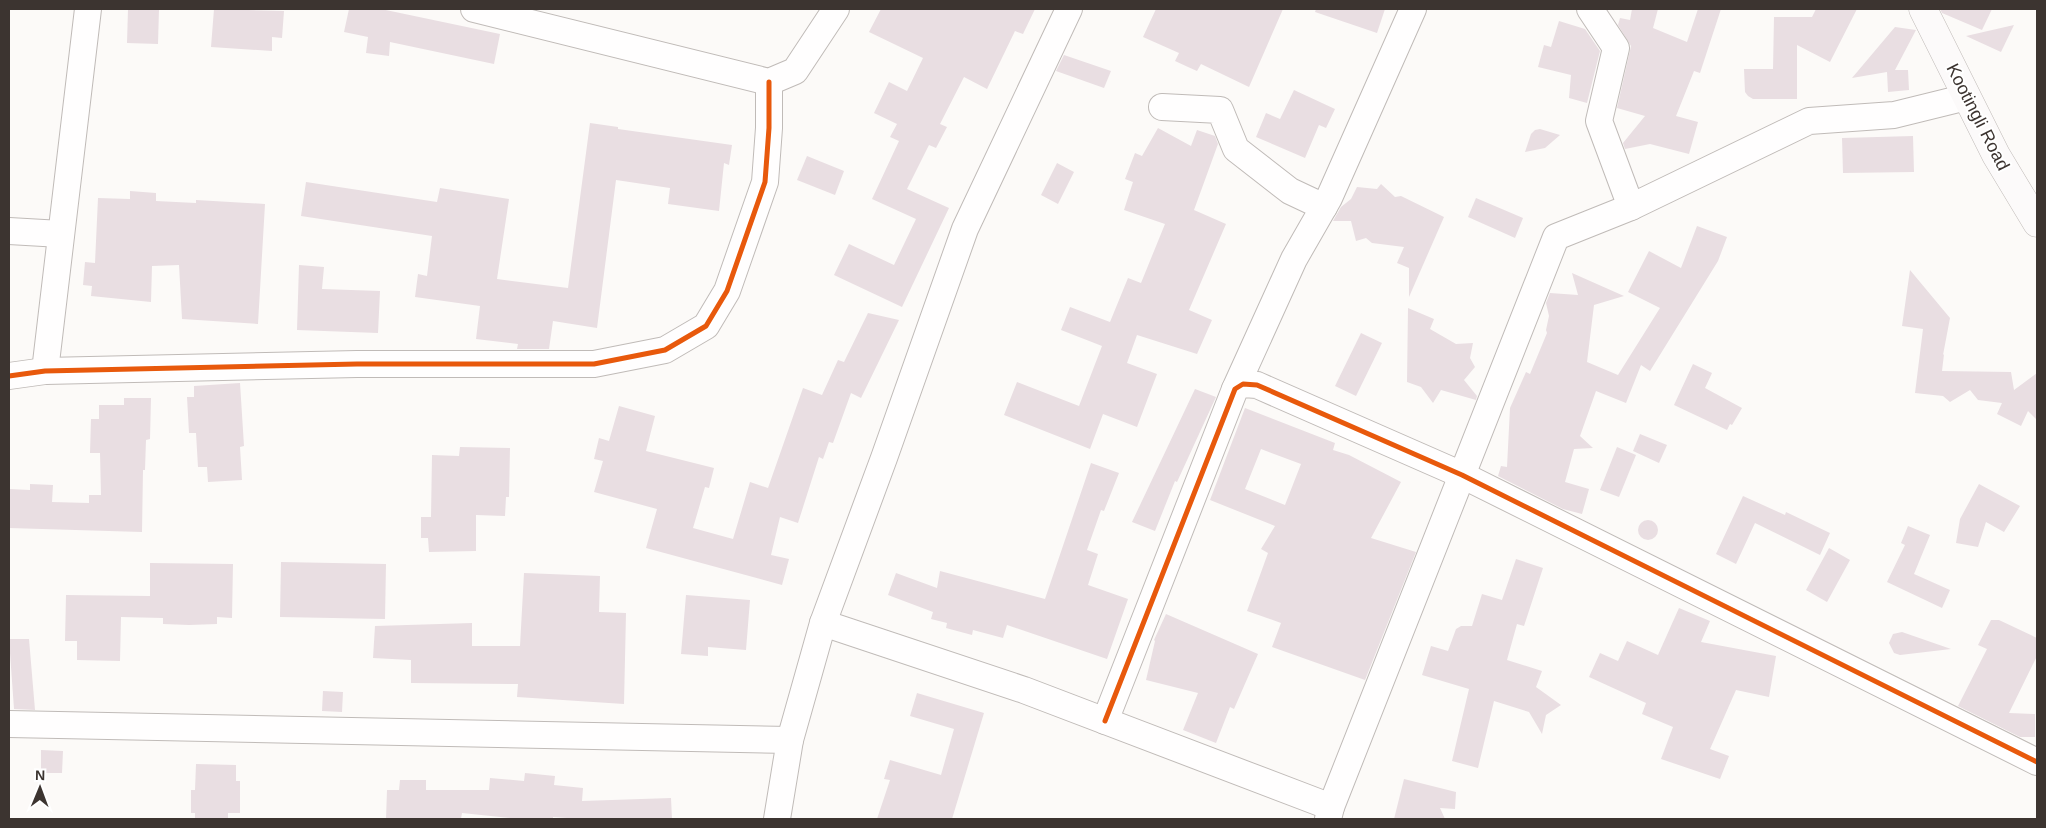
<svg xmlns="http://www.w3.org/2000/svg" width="2046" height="828" font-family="Arial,sans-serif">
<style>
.building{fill:#e9dee2;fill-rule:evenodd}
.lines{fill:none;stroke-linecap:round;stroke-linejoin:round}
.street-casing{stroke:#c0bbb8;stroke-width:28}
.secondary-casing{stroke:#c0bbb8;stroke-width:29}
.street{stroke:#fffefe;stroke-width:26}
.secondary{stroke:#fcfafa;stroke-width:28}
.cycleway-casing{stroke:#fff;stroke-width:8}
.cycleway{stroke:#e8590c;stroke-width:5}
.labels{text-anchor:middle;stroke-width:4;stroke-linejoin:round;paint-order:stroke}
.street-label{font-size:18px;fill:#3c3430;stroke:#fff}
</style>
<rect width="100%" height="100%" fill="#fcfaf8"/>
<!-- building -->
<g class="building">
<path d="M128,9H159L158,44L127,43Z"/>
<path d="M214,9L284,11L282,38L272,37V51L211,47Z"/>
<path d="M349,9H381L500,34L494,64L390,42L389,56L366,53L368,37L344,32Z"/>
<path d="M881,9H1035L1023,34L1015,31L987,89L964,77L940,124L947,127L936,148L929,145L907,189L949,208L902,307L834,275L849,244L894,265L916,219L872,199L899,141L890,137L897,124L874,113L889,82L907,91L923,58L869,32Z"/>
<path d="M1156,9H1283L1249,87L1201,64L1197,71L1188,67L1175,61L1179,53L1143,37Z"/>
<path d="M1316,9H1385L1377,33L1315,12Z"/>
<path d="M1632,9H1658L1653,28L1687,42L1698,9H1721L1700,73L1694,71L1676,116L1698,122L1689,154L1650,144L1625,149L1623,143L1645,116L1617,108L1631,46L1618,25L1620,18L1630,20Z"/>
<path d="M1816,9H1857L1830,62L1797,45V99H1753L1748,96L1745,92L1744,69H1773L1774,17H1812Z"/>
<path d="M1940,9H1992L1982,30L1942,13Z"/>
<path d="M1559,21L1585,29L1600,51L1587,103L1569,98L1571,75L1538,67L1544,45L1551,47Z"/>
<path d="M2014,25L2001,52L1966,36Z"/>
<path d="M1895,27L1916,30L1895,70H1908L1909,90L1888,92L1887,72L1852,78Z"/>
<path d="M1064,55L1111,71L1104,88L1056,71Z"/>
<path d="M1294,90L1335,109L1326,128L1319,125L1305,158L1256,137L1266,113L1280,119Z"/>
<path d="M590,123L618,127V129L732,145L729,165L724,163L719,211L668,204L670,188L616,180L597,328L553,321L549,349H517L518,344L476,339L480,306L415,297L418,274L427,276L432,236L301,216L306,182L437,202L440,188L509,199L497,279L568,288Z"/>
<path d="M1158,128L1191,146L1197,130L1215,136L1218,144L1194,210L1226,224L1189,310L1212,320L1197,354L1137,335L1127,363L1157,374L1137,427L1103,414L1090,449L1004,415L1017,382L1079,406L1102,346L1061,330L1070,307L1110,322L1128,278L1141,283L1165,224L1124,210L1133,182L1125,179L1135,153L1142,156Z"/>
<path d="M1540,129L1560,135L1545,148L1525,152L1531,134L1535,130Z"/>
<path d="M1913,136L1914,172L1843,173L1842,138Z"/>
<path d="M807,156L844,171L835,195L797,180Z"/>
<path d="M1057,163L1074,172L1058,204L1041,195Z"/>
<path d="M1381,184L1395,197L1401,196L1444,217L1409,297V268L1397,263L1404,247L1372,243L1366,238L1356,241L1351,221H1333L1341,207L1351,199L1357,187L1377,189Z"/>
<path d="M130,191L156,193V201L196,203V200L265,204L258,324L182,319L179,265L152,266L151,302L91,296L92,286L83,285L85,262L95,263L98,198L130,199Z"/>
<path d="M1476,198L1523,218L1515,238L1468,217Z"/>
<path d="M1697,226L1727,237L1718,261L1650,371L1641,365L1626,403L1596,391L1580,436L1593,448L1574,449L1565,482L1589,489L1582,514L1563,509L1498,476L1501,466L1507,467L1510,408L1526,372L1530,374L1547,333L1546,330L1549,316L1546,303L1550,293L1578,295L1572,273L1624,296L1594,305L1587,362L1618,375L1660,308L1628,292L1649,251L1681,268Z"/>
<path d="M299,265L324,267L322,289L380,291L378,333L297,330Z"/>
<path d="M1910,270L1950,318L1943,355L1944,354L1942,371L2011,372L2014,390L2037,373V420L2028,411L2021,426L1997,414L2002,403L1978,400L1970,390L1950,402L1943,396L1915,393L1923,329L1902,326Z"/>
<path d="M1408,308L1434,319L1430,329L1456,344L1473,343L1470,358L1475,367L1464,380L1477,396L1476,400L1441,390L1433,403L1421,387L1407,382Z"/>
<path d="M868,313L899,320L861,398L851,393L833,443L829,442L823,459L819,457L798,523L780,517L771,555L789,559L782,585L646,548L657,509L594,492L603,461L594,459L599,438L609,441L619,406L655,416L646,451L714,468L709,488L705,487L693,528L733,539L750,482L768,488L803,388L822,395L838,360L844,362Z"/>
<path d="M1361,333L1382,343L1356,396L1335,386Z"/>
<path d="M1693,364L1712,373L1705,388L1742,408L1732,425L1730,424L1727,430L1674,405Z"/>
<path d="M240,383L244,446L240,447L242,480L208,482L207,467H198L196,433H189L187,397H194V386Z"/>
<path d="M1195,389L1216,397L1177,482L1175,481L1155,531L1132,522Z"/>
<path d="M124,398H151L150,439L146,440L145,470H143L142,532L9,528V489L30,490V484L53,485L52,502L89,503V495H101L100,453H90L91,419H99V405H124Z"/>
<path d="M1245,408L1335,443L1333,450L1349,455L1401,482L1371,538L1416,552L1365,680L1272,647L1281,623L1247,611L1268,553L1261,549L1275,526L1210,500ZM1261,449L1301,464L1285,505L1245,489Z"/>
<path d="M1640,434L1667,445L1659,463L1633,451Z"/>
<path d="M460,447L510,448L509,497H506L505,516L476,515V551L429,552L428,538H421V517H431L432,455L459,456Z"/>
<path d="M1617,447L1636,455L1619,497L1600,490Z"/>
<path d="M1091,463L1119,473L1104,511L1101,510L1087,550L1098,554L1088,585L1128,599L1107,659L1007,625L1003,638L973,630L972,635L946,628L947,623L931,619L933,612L888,595L896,573L937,588L940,571L1045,599Z"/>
<path d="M1979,484L2020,506L2004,532L1986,522L1978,547L1956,543L1960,519Z"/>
<path d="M1743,496L1785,515L1786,512L1830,533L1820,555L1755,523L1736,564L1716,554Z"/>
<circle cx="1648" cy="530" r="10"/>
<path d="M1908,526L1930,535L1914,574L1950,590L1942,608L1887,582L1905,545L1901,543Z"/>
<path d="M1829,548L1850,560L1827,602L1806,590Z"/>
<path d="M1516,559L1543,568L1524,626L1517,624L1507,660L1542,671L1536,687L1561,705L1546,715L1542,734L1529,712L1494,701L1478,768L1452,761L1469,689L1422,675L1431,646L1448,651L1456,629L1461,626H1472L1482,594L1502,600Z"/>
<path d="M281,562L386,564L385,619L280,617Z"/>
<path d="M150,563L233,564L232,618L217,617V624L189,625L163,624V618L121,617L120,661L77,660V641H65L66,595L150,596Z"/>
<path d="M524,573L600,576L599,612L626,613L624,704L517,697L518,684L411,683V660L373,658L375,626L472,623V646H520Z"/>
<path d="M686,595L750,600L746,650L708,647V656L681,654Z"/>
<path d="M1679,608L1710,621L1701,642L1776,656L1769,697L1736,690L1710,749L1729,756L1720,779L1661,759L1673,727L1642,714L1646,703L1589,677L1600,653L1618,661L1627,641L1658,655Z"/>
<path d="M1166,614L1258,654L1234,709L1230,707L1216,743L1183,730L1198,693L1146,680L1155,641L1154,640Z"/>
<path d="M1991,620H1999L2037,638V656L2009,713L2035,714V737H2020L1958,706L1987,649L1978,645Z"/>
<path d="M1902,632L1951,649L1900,655L1894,653L1889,643L1893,634Z"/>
<path d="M9,639H29L35,710L14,709Z"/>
<path d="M323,691L343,692L342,712L322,711Z"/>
<path d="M917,693L984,713L952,819H877L890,780L884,779L890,760L941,775L954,729L910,716Z"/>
<path d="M41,750L63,751L62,773H41Z"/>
<path d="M196,764L236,765V781H240V813H228V819H195V813H191V790H195Z"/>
<path d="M525,773L555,776L554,785L583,788L582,801L671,798L672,819H581L553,817V819H519L462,813L461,819H386L387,790H399L400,780H426V790H489L490,778L524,781Z"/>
<path d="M1404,779L1456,792L1455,809L1440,808L1445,819H1394Z"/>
</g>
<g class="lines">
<!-- street casing -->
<g class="street-casing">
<g id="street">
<path d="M474,9L769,82L795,71L836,9"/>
<path d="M1162,107L1220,110L1236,149L1290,191L1324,207"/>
<path d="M1631,207L1809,121L1894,115L1967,97"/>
<path d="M9,231L61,234"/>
<path d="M45,371L88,9"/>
<path d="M9,376L45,371L357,364H594L665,350L706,326L727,291L765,182L769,128V82"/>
<path d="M1235,389L1294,259L1329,198L1413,9"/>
<path d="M823,623L1024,690L1331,807"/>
<path d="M1105,721L1235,389L1243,384L1257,385L1462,475L2037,762"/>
<path d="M9,724L790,740"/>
<path d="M777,819L790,740L823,623L884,458L965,229L1069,9"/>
<path d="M1328,819L1331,807L1556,237L1631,207L1599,121L1616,48L1590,9"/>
</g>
</g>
<!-- secondary casing -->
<g class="secondary-casing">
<path id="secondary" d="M1923,9L1996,155L2037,223"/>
</g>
<!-- street -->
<use href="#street" class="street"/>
<!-- secondary -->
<use href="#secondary" class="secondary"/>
<!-- cycleway casing -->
<g class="cycleway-casing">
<g id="cycleway">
<path d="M9,376L45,371L357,364H594L665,350L706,326L727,291L765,182L769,128V82"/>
<path d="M1105,721L1235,389L1243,384L1257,385L1462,475L2037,762"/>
</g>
</g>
<!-- cycleway -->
<use href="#cycleway" class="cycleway"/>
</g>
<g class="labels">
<!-- street labels -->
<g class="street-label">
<text transform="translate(1978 117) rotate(63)" y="6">Kootingli Road</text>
</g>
</g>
<!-- border -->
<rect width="2046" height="828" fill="none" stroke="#3c3430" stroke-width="20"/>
<!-- north arrow -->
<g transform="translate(40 788) rotate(1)" stroke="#ffffff" stroke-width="4" paint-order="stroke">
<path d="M0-4L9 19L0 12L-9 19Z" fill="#3c3430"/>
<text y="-8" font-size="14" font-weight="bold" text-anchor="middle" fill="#3c3430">N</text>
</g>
</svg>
